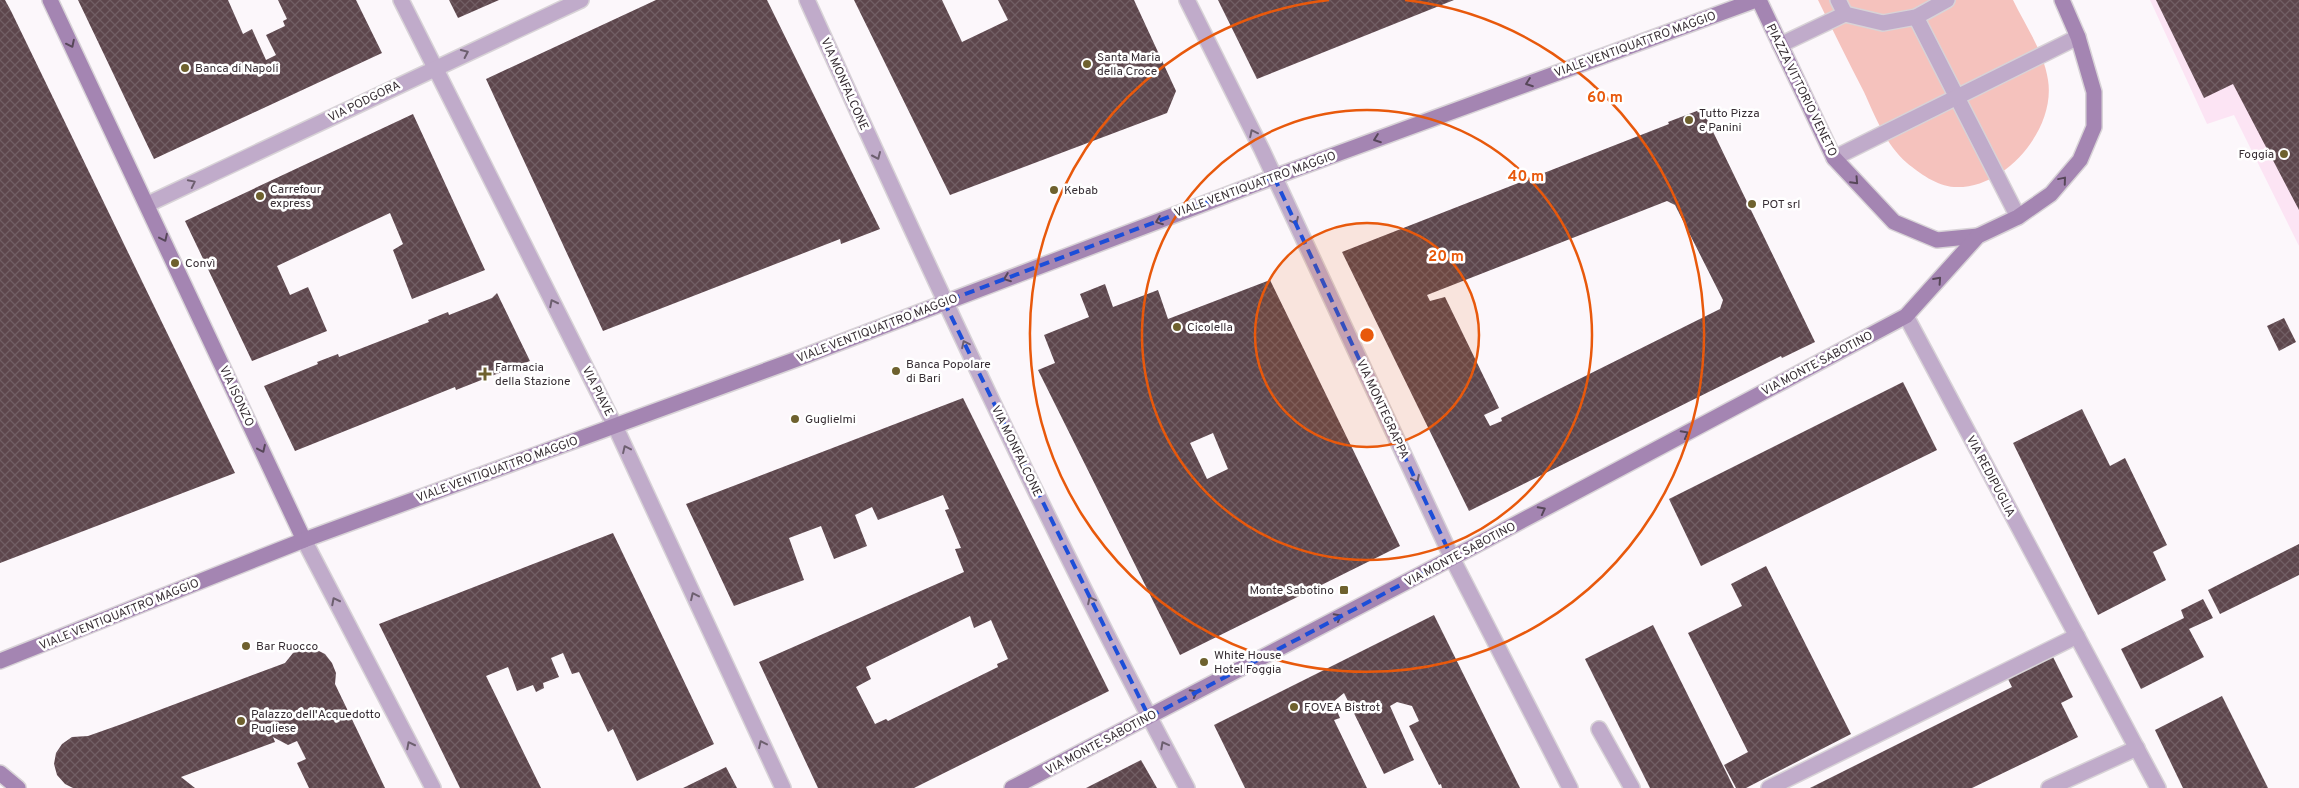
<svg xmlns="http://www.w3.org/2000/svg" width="2299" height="788" font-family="Overpass,sans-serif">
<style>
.built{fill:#fce4f4}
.green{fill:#f5c2bd}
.building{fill:url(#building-cross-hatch);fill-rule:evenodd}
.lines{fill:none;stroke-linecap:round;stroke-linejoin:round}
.street-casing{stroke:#d8d3d7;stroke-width:18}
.secondary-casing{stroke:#d8d3d7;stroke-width:18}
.street{stroke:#c0abca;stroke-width:15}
.secondary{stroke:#a485b2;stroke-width:15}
.oneway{stroke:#574759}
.oneway2{stroke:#6d5f6f}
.marked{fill:none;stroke:#1d4ed8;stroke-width:4;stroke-dasharray:10 6;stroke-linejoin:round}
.ring{fill:none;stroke:#e8590c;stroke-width:2.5}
.poi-dot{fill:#6e612e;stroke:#fff;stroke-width:2}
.labels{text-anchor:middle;stroke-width:5;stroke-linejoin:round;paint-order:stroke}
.street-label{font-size:12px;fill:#362d33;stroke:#fff}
.poi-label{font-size:12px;fill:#362d33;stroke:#fff;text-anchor:start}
.centre{fill:#e8590c;stroke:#fff;stroke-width:2.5}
.ring-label{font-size:15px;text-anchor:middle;font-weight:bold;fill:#e8590c;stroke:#fff;stroke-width:5;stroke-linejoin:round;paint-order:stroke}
</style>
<defs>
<pattern id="building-cross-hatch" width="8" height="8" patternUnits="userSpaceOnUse" patternTransform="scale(1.25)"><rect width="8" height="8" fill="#5d464c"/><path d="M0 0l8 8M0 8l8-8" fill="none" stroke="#715e64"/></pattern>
</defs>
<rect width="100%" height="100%" fill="#fcf7fb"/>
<!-- built -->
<path class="built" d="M2150,0H2299V246L2234,115L2207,124Z"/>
<!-- green -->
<path class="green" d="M1818,0H2013C2025,25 2044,52 2048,80C2056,129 2005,190 1954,187C1937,186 1919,173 1907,163C1886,145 1875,116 1864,92C1848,61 1833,31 1818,0Z"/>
<!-- building -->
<g class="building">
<path d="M0,0H5L11,11L235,473L0,563Z"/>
<path d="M78,0H228L243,34L252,29L266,60L276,55L266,35L285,26L283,21L287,19L278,0H356L382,53L154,159Z"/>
<path d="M449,0H499L458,18Z"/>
<path d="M656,0H767L880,229L841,244L840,239L603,331L486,79Z"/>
<path d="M854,0H942L962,42L1008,20L998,0H1134L1176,91L1167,113L950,195Z"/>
<path d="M1218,0H1454L1257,79Z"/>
<path d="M2156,0H2299V210L2233,84L2204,98Z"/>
<path d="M1702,109L1815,342L1782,358L1781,356L1469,511L1342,252L1669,124L1668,122ZM1667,201L1675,205L1723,300L1720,309L1501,418L1502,421L1490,426L1484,415L1499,408L1445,297L1430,301L1427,295Z"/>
<path d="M413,114L485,270L412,299L393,250L403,244L390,213L277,266L290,295L308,287L327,331L252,361L185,221Z"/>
<path d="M1270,280L1400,546L1180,655L1038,370L1055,363L1044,335L1089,317L1080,294L1105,284L1113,307L1158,290L1168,319ZM1213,433L1228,469L1207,479L1190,443Z"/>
<path d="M497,293L530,361L456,390L455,387L295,451L264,386L318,364L317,362L338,354L339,357L429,322L428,320L448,312L449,315L492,298Z"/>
<path d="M2284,318L2296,342L2279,351L2267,326Z"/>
<path d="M1903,382L1937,450L1701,566L1669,499Z"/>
<path d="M963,398L1109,691L914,788H818L759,662L964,572L955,549L961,548L945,510L949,509L943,495L878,520L872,507L855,515L867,546L834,559L821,526L789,538L804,580L734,606L686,504ZM970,616L974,628L991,620L1008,659L997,664L998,667L888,721L886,719L875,724L856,687L871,679L866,667Z"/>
<path d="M2082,409L2110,466L2125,458L2167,545L2153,552L2166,580L2098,615L2013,443Z"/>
<path d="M613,533L714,744L637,781L613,729L608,732L579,672L572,674L563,653L551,658L559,677L543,683L544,688L536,692L533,685L517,691L508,667L486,676L541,788H460L379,624Z"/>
<path d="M2299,544V575L2220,614L2208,590Z"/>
<path d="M1766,566L1851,734L1746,788H1736L1724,765L1748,752L1688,633L1742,606L1731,584Z"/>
<path d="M2203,599L2213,618L2189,629L2204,657L2141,689L2121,649L2184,618L2181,610Z"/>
<path d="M1434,615L1520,788H1442L1441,784L1439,785L1409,726L1419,721L1412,706L1397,702L1390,706L1414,760L1384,774L1344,693L1333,702L1340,718L1334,720L1367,788H1245L1214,725Z"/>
<path d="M1653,625L1734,788H1650L1585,659Z"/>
<path d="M303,649H315L325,654L332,663L336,673L335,684L385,788H309L297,763L306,759L297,741L288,745L273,737L275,742L181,777L195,788H73L65,784L57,775L54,764L56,753L62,744L72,737L88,736L122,724L285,663L293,653Z"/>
<path d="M2051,653L2073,697L2061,703L2078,737L1972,788H1810L2012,687L2006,675Z"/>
<path d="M2222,696L2268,788H2183L2155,730Z"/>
<path d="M1141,760L1157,788H1086Z"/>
<path d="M726,767L737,788H683Z"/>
</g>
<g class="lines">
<!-- street casing -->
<g class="street-casing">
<g id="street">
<path d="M401,0L615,426L783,788"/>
<path d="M807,0C927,265 1049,531 1187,788"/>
<path d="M1187,0L1262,150L1452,558L1570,788"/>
<path d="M1838,0L1845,14"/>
<path d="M1916,17L2018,217"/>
<path d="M1780,45L1845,14L1883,23L1916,17L1947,0"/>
<path d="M1834,158L2078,37"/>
<path d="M148,204L581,0"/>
<path d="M1906,316L2158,788"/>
<path d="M304,540L433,788"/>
<path d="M1599,729L1632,788"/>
<path d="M1769,788L2077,636"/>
<path d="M2049,788L2137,748"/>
</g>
</g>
<!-- secondary casing -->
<g class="secondary-casing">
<g id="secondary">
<path d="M50,0L304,540"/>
<path d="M1759,0L1834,158L1894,222L1937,240L1978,236"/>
<path d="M0,661L304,540L797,359L1274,177L1756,0"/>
<path d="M0,773L18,788"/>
<path d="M1012,788L1452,558L1906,316L1978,236L2018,217L2051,194L2080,160L2094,127V92L2078,37L2062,0"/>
</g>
</g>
<!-- street -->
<use href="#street" class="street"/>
<!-- secondary -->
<use href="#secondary" class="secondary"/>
</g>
<!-- one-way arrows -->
<defs><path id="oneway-chevron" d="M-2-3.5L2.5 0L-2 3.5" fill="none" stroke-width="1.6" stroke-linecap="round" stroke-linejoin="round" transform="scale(1.25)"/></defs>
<g class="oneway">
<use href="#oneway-chevron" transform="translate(71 44) rotate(64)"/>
<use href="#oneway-chevron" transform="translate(1529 83) rotate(160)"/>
<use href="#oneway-chevron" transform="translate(1377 139) rotate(160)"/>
<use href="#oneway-chevron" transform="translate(2063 180) rotate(-50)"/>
<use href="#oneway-chevron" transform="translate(1855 181) rotate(47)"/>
<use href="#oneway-chevron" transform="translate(1159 221) rotate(159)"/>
<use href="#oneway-chevron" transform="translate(164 238) rotate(65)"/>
<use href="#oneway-chevron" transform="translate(1007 278) rotate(159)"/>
<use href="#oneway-chevron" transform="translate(1938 280) rotate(-48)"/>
<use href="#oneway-chevron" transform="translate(1685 434) rotate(-28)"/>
<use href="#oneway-chevron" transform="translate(262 449) rotate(65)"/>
<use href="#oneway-chevron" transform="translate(1542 510) rotate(-28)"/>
<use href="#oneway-chevron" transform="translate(1338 617) rotate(-28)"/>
<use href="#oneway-chevron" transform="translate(1194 693) rotate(-28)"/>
</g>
<g class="oneway2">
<use href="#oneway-chevron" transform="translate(465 53) rotate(-25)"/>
<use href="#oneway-chevron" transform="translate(1253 133) rotate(-116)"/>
<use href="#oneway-chevron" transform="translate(877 156) rotate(66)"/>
<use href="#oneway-chevron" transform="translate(192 183) rotate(-26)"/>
<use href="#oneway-chevron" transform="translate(1295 221) rotate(65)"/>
<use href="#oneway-chevron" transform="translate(553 303) rotate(-117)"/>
<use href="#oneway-chevron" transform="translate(965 344) rotate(-116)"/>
<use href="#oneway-chevron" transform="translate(626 449) rotate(-115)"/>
<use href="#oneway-chevron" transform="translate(1416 479) rotate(65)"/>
<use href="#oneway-chevron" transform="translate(694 596) rotate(-115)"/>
<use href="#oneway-chevron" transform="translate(1091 600) rotate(-116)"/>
<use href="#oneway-chevron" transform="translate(335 601) rotate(-117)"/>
<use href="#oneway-chevron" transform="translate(762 744) rotate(-115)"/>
<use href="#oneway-chevron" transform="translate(410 745) rotate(-117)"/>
<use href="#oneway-chevron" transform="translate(1164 745) rotate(-118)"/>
</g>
<!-- marked area -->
<path class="marked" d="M1274,177L1452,558L1149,717L944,302Z"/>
<!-- distance rings -->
<circle cx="1367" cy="335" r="112" fill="#e8590c" fill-opacity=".12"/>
<g class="ring">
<circle cx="1367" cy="335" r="112"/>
<circle cx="1367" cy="335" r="225"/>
<path d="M1405 0A337 337 0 1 1 1329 0"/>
</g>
<!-- markers -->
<g class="poi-dot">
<circle cx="1087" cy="64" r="5"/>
<circle cx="185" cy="68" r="5"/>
<circle cx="1689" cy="120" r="5"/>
<circle cx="2284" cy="154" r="5"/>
<circle cx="1054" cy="190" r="5"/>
<circle cx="260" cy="196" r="5"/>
<circle cx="1752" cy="204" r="5"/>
<circle cx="175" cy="263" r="5"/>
<circle cx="1177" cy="327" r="5"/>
<circle cx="896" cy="371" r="5"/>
<path d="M482.5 366.5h5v5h5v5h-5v5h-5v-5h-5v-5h5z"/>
<circle cx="795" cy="419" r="5"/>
<rect x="1339" y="585" width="10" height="10" rx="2.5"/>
<circle cx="246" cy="646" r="5"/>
<circle cx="1204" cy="662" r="5"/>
<circle cx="1294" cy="707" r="5"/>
<circle cx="241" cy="721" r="5"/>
</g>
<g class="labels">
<!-- street labels -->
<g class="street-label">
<text transform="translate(1635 44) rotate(-20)" y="4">VIALE VENTIQUATTRO MAGGIO</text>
<text transform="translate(845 84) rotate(66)" y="4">VIA MONFALCONE</text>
<text transform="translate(1802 90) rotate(64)" y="4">PIAZZA VITTORIO VENETO</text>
<text transform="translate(364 101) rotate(-26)" y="4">VIA PODGORA</text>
<text transform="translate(1255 184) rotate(-20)" y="4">VIALE VENTIQUATTRO MAGGIO</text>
<text transform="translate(877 328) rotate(-21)" y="4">VIALE VENTIQUATTRO MAGGIO</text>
<text transform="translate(1817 363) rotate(-28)" y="4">VIA MONTE SABOTINO</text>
<text transform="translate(598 391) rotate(63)" y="4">VIA PIAVE</text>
<text transform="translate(237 396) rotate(65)" y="4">VIA ISONZO</text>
<text transform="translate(1383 409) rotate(65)" y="4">VIA MONTEGRAPPA</text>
<text transform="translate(1017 451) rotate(64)" y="4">VIA MONFALCONE</text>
<text transform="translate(497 469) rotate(-20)" y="4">VIALE VENTIQUATTRO MAGGIO</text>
<text transform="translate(1991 476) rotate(62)" y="4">VIA REDIPUGLIA</text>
<text transform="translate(1460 554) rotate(-28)" y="4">VIA MONTE SABOTINO</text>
<text transform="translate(119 614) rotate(-22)" y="4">VIALE VENTIQUATTRO MAGGIO</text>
<text transform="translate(1101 742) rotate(-28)" y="4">VIA MONTE SABOTINO</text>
</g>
<!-- poi labels -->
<g class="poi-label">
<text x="1097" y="61">Santa Maria<tspan x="1097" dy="14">della Croce</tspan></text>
<text x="195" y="72">Banca di Napoli</text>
<text x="1699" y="117">Tutto Pizza<tspan x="1699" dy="14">e Panini</tspan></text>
<text x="2274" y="158" text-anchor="end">Foggia</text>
<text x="270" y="193">Carrefour<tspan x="270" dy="14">express</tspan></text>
<text x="1064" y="194">Kebab</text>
<text x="1762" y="208">POT srl</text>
<text x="185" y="267">Convì</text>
<text x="1187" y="331">Cicolella</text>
<text x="906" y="368">Banca Popolare<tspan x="906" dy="14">di Bari</tspan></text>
<text x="495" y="371">Farmacia<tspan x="495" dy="14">della Stazione</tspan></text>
<text x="805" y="423">Guglielmi</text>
<text x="1334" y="594" text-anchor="end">Monte Sabotino</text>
<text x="256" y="650">Bar Ruocco</text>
<text x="1214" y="659">White House<tspan x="1214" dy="14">Hotel Foggia</tspan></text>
<text x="1304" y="711">FOVEA Bistrot</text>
<text x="251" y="718">Palazzo dell'Acquedotto<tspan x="251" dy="14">Pugliese</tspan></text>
</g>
</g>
<circle cx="1367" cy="335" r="8" class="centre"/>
<g class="ring-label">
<text x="1605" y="102">60 m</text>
<text x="1526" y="181">40 m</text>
<text x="1446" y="261">20 m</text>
</g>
</svg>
